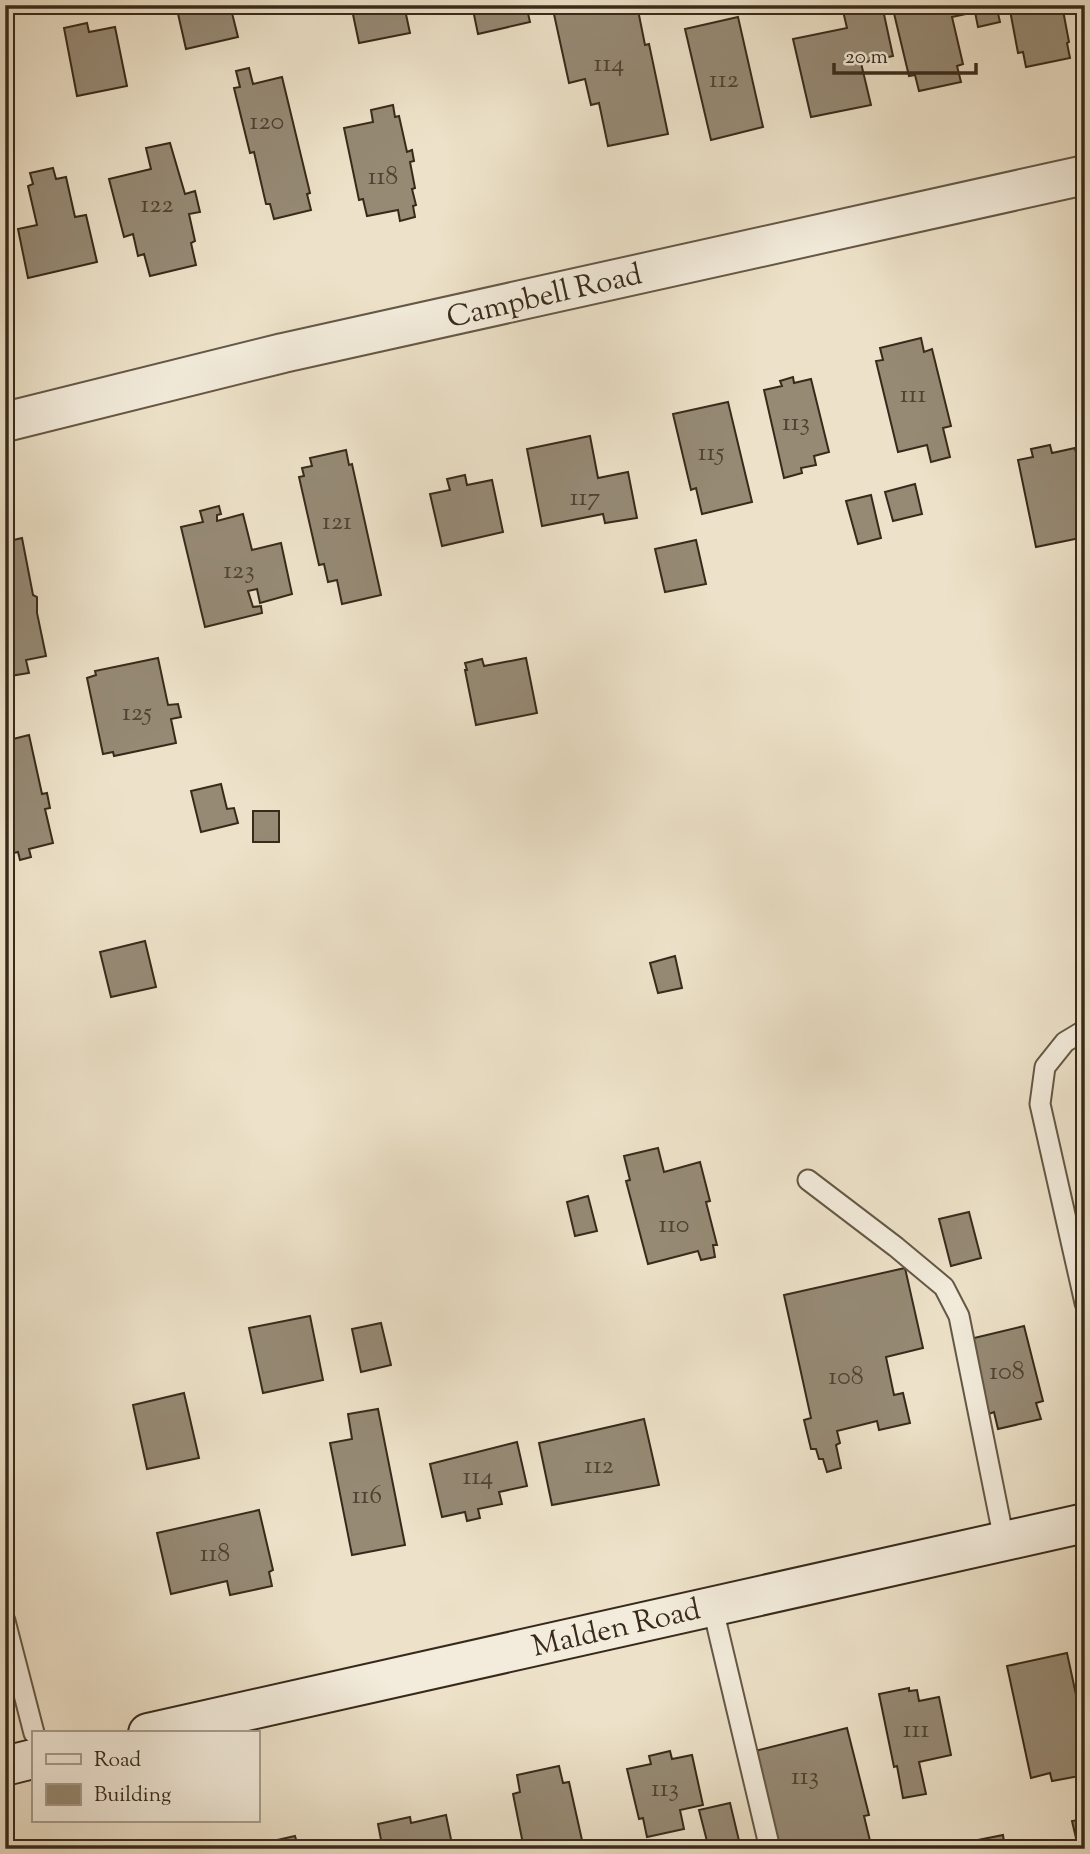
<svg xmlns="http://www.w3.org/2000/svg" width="1090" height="1854" font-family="'Sorts Mill Goudy',serif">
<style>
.building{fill:#968a75;stroke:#382a1b;stroke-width:2}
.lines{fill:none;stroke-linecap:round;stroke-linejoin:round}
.lane-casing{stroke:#655846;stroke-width:23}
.street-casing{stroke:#655846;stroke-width:42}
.secondary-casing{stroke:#382a1b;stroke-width:42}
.lane{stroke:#f3ecdc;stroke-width:19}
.street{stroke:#f3ecdc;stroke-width:38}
.secondary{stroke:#f3ecdc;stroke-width:38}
.labels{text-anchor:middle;stroke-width:5;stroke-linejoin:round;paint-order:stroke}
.number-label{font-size:26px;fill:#504232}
.street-label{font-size:30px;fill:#382a1b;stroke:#f3ecdc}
</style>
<rect width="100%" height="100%" fill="#ede2c9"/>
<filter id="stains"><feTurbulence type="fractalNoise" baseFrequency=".00286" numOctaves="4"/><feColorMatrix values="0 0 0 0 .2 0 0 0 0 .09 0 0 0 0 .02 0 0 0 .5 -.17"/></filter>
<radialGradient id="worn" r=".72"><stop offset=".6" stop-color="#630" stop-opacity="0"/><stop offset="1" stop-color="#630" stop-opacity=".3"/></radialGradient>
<!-- building -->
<g class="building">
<path d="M176,5H230L238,37L186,49Z"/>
<path d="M351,5H404L410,33L359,43Z"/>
<path d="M472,5H526L530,22L478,34Z"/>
<path d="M552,5H637L645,45L649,44L668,134L608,146L599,103L591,105L585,79L569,83Z"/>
<path d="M868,5H882L893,56L861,63L871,105L811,117L793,39L847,28L843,11Z"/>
<path d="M892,5H949L950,8L963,5H996L1000,22L978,27L975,12L952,17L963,64L957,66L961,82L919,91L915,75L909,76Z"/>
<path d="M1009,5H1062L1069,42L1067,43L1070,58L1026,67L1023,52L1018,53Z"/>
<path d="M738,17L763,127L711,140L685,29Z"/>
<path d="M87,23L89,32L115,27L127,86L77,96L64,28Z"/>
<path d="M249,68L253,84L282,77L310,193L307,194L311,210L274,219L270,204H266L254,152L250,153L234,88L240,87L236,71Z"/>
<path d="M5,78L12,111L5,112Z"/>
<path d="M393,105L395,117L399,116L407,152L412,150L414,161L410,162L415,188L412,189L416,205L413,206L415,217L400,221L398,210L367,216L363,199L359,200L344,128L373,122L371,110Z"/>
<path d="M170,143L185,194L195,191L200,212L189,214L195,241L191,243L196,265L150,276L144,254L138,256L133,234L124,237L109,179L151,169L146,148Z"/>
<path d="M53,168L56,179L66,177L75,217L86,215L97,262L28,278L18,229L37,225L28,186L33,184L30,173Z"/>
<path d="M921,338L924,352L932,349L951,426L943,428L950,457L931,462L927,445L898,452L876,361L883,360L880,348Z"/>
<path d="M793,377L794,383L811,379L829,452L814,456L816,465L801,468L802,473L784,478L764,390L782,386L780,381Z"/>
<path d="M728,402L752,502L702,514L696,488L691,490L673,414Z"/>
<path d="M590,436L598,478L628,472L637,518L605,523L603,514L542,526L527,449Z"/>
<path d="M1050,445L1052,453L1075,448L1085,493V537L1036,547L1018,460L1033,457L1031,449Z"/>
<path d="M346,450L349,465L352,464L381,595L342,604L337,580L328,582L324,564L319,565L299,477L304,476L302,468L312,466L310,458Z"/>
<path d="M465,475L467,485L492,480L503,532L442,546L430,494L450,490L447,479Z"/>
<path d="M915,484L922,514L893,521L885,492Z"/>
<path d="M871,495L881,538L858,544L846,501Z"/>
<path d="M219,506L221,514L217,515V521L243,514L252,550L281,543L292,594L260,603L257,589L248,591L253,607L261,606L262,613L205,627L181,527L203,522L200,511Z"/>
<path d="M22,538L33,595L37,597V613L46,656L26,660L29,673L10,676L7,665H5V542Z"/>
<path d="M696,540L706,584L665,592L655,549Z"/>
<path d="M158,658L168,705L178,704L181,717L171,719L176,743L114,756L113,752L103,754L87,678L96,675L95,671Z"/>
<path d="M526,658L537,713L476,725L465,670H467L465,663L482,659L484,666Z"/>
<path d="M29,735L42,794L47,793L50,808L45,809L53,843L29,849L31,857L20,860L18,852L5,855V741Z"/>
<path d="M221,784L227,809L234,808L238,823L201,832L191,791Z"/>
<rect x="253" y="811" width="26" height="31"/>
<path d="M145,941L156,987L111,997L100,952Z"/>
<path d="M675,956L682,988L658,993L650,963Z"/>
<path d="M658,1148L664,1172L700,1162L710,1201L706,1202L717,1245H713L715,1257L701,1260L698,1251L648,1264L626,1181L630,1180L624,1156Z"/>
<path d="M588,1196L597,1231L575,1236L567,1202Z"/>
<path d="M969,1212L981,1258L951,1266L939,1219Z"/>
<path d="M905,1268L923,1348L886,1357L894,1395L903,1393L910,1423L879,1430L877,1421L837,1431L840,1443L836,1445L841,1468L827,1472L823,1459H819L816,1449H811L804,1420L811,1418L784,1295Z"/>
<path d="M310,1316L323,1380L263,1393L249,1328Z"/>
<path d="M381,1323L391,1365L361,1372L352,1329Z"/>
<path d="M1024,1326L1043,1401L1036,1403L1041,1419L998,1429L994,1412L989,1414L970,1339Z"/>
<path d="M184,1393L199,1458L147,1469L133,1405Z"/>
<path d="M378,1409L405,1545L352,1555L330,1443L352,1439L348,1414Z"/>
<path d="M644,1419L659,1485L552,1505L539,1443Z"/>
<path d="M517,1442L527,1486L499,1492L502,1504L478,1509L480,1518L467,1521L465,1512L442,1517L430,1464Z"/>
<path d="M259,1510L273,1570L269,1572L272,1586L230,1595L227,1581L171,1594L157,1533Z"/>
<path d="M1067,1653L1080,1713L1085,1712V1775L1052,1781L1050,1773L1031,1778L1007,1666Z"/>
<path d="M909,1688V1691L917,1690L919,1701L939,1697L951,1755L919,1762L926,1794L903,1798L897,1766L894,1767L879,1694Z"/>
<path d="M847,1728L869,1815L864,1816L872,1849H776L751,1752Z"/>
<path d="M670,1751L672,1759L692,1755L703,1805L680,1810L684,1829L647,1837L643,1818L639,1819L627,1769L651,1764L649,1756Z"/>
<path d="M559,1766L563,1783L569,1782L584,1849H524L513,1794L520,1792L517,1775Z"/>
<path d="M730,1803L741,1849H709L699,1810Z"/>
<path d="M446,1815L453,1849H362L382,1845L378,1824L410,1817L411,1823Z"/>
<path d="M1085,1819V1843L1083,1836L1076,1838L1072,1821Z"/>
<path d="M1003,1835L1005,1849H933Z"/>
<path d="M295,1836L297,1843L310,1841L312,1849H269L278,1847L277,1840Z"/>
</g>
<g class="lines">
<!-- lane casing -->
<g class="lane-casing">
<g id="lane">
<path d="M1085,1030L1065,1042L1045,1067L1040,1104L1085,1303"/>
<path d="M808,1180L896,1247L944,1287L959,1316L1004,1540"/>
<path d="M712,1605L770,1849"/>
<path d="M5,1621L34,1733"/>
</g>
</g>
<!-- street casing -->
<g class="street-casing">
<path id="street" d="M5,422L283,353L1085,175"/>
</g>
<!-- secondary casing -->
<g class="secondary-casing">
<g id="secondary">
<path d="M148,1733L1085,1523"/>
<path d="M5,1766L33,1759"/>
</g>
</g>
<!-- lane -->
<use href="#lane" class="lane"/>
<!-- street -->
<use href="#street" class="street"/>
<!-- secondary -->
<use href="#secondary" class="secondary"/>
</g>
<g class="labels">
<!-- number labels -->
<g class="number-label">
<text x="609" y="71">114</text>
<text x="724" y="87">112</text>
<text x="267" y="129">120</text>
<text x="383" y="184">118</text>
<text x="157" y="212">122</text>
<text x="913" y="402">111</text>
<text x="796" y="430">113</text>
<text x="711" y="460">115</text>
<text x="585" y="505">117</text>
<text x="337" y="529">121</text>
<text x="239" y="578">123</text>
<text x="137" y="720">125</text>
<text x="674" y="1232">110</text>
<text x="1007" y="1379">108</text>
<text x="846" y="1384">108</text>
<text x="599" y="1473">112</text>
<text x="478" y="1484">114</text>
<text x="367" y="1503">116</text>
<text x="215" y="1561">118</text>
<text x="916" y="1737">111</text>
<text x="805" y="1784">113</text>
<text x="665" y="1796">113</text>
</g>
<!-- street labels -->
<g class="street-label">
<text transform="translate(544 295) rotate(-13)" y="10">Campbell Road</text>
<text transform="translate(616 1627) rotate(-13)" y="10">Malden Road</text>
</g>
</g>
<!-- margin -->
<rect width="1090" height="1854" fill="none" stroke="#ede2c9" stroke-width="28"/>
<rect x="7" y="7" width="1076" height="1840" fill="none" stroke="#382a1b" stroke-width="3.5"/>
<rect x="14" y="14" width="1062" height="1826" fill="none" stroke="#382a1b" stroke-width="2"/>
<!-- legend -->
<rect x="32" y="1731" width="228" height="91" fill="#f3ecdc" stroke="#a89e8f" stroke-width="2"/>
<rect x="46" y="1754" width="35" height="10" fill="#f3ecdc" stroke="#a89e8f" stroke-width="2"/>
<text x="94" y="1766" font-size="21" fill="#382a1b">Road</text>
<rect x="46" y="1784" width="35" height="21" fill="#968a75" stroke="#a89e8f" stroke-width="2"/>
<text x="94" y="1801" font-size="21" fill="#382a1b">Building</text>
<!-- scale -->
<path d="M834 63v10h142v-10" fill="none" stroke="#382a1b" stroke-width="3.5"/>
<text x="845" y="63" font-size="21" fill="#382a1b" stroke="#f3ecdc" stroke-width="5" paint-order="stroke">20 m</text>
<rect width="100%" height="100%" filter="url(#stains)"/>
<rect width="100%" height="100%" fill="url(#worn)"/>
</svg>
